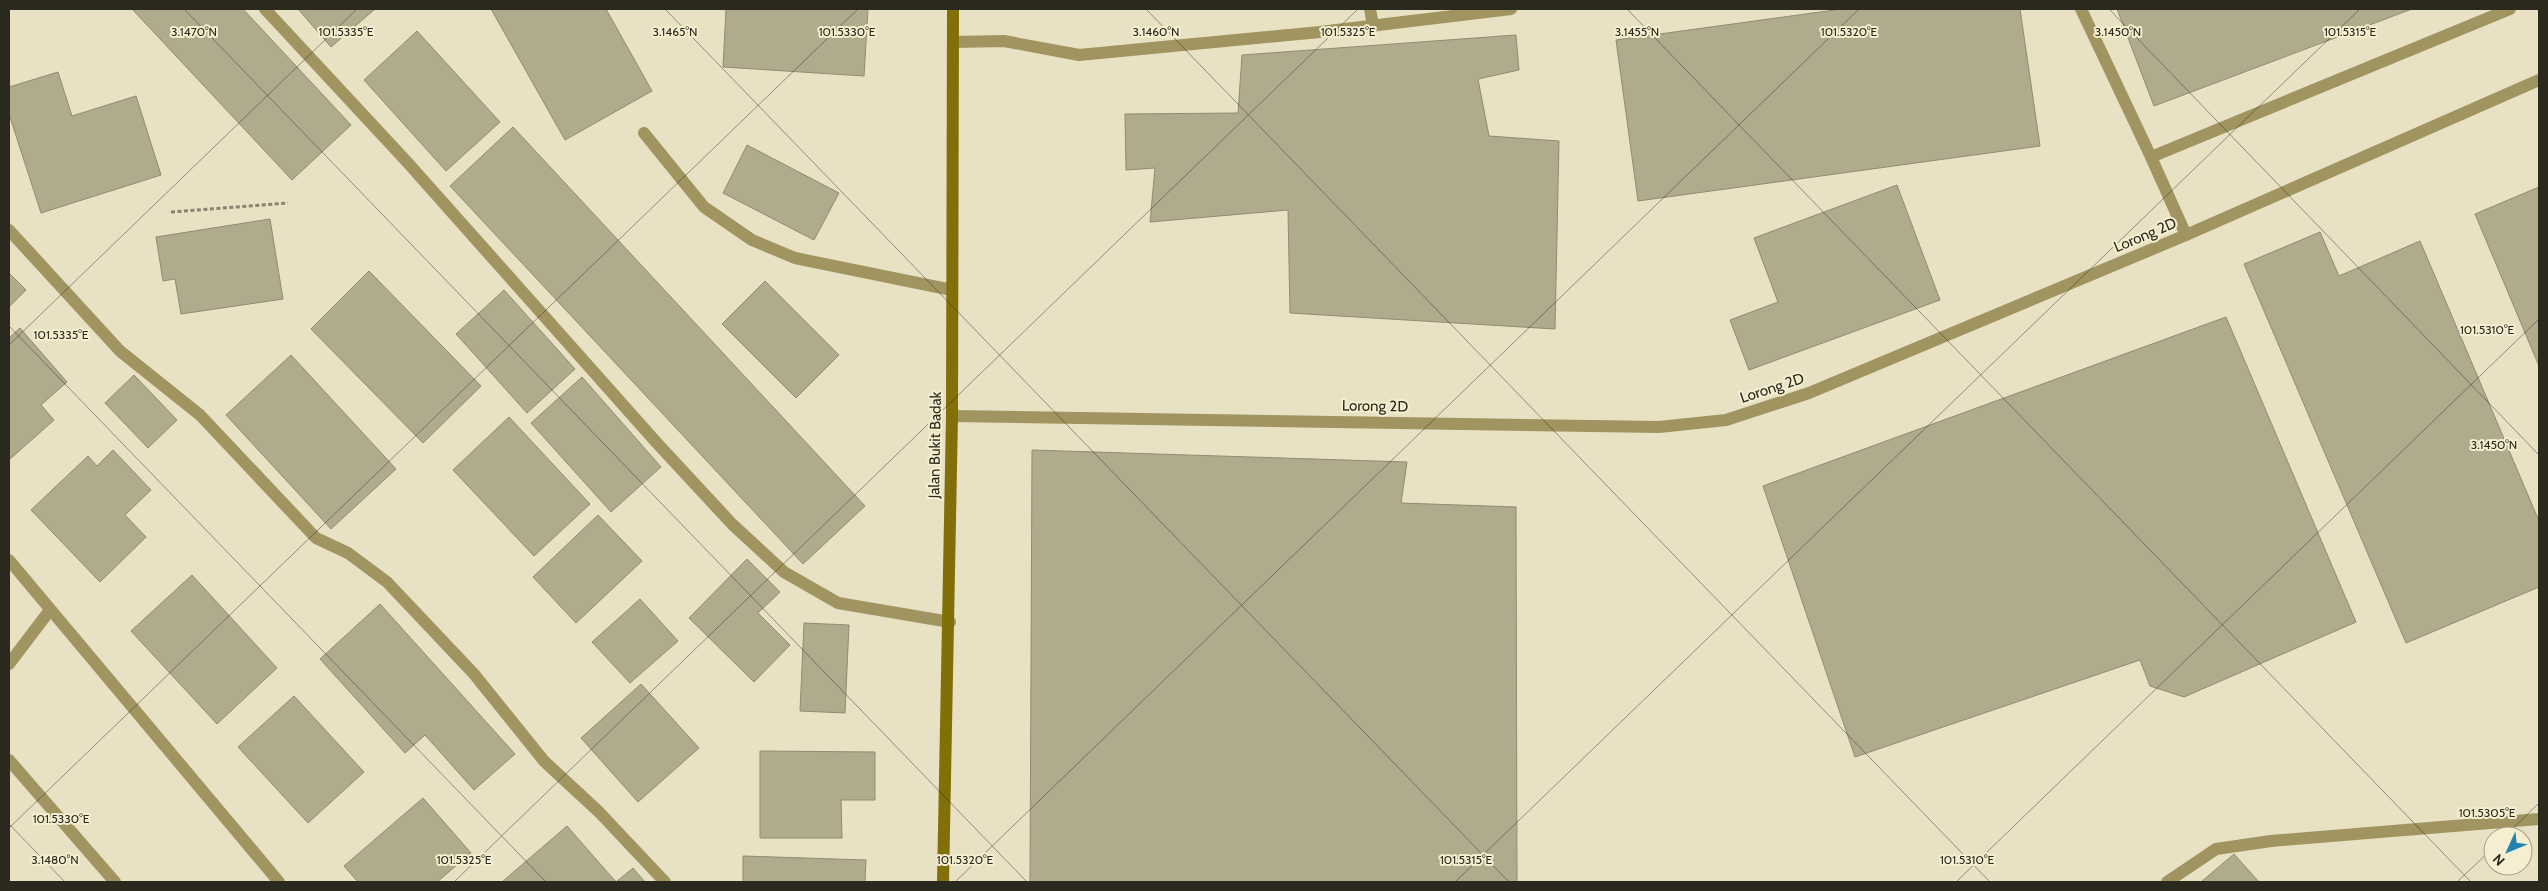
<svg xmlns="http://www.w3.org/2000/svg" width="2548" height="891" font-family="Cabin,sans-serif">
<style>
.building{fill:#b1ab8e;stroke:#918b6f}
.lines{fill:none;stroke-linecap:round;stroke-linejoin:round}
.path{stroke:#89846f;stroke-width:3;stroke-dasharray:4 2.5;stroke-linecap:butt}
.service{stroke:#a09460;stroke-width:12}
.minor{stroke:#a09460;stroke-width:12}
.secondary{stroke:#816f07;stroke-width:12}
.ticks{fill:none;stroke:#2b291d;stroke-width:1;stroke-opacity:0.45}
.labels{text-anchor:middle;stroke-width:4;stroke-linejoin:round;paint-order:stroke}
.street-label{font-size:15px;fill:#2b291d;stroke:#f5eed0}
.ticks-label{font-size:12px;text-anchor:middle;fill:#2b291d;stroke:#f5eed0;stroke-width:4;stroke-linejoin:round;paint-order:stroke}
</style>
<rect width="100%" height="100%" fill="#e8e1c3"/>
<!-- building -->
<g class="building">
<path d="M132,9H243L351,125L292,180Z"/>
<path d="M298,9H375L331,47Z"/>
<path d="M491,9H606L652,91L565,140Z"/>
<path d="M726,9H868L864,76L723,67Z"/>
<path d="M1842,9H2020L2040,146L1638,201L1616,40Z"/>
<path d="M2117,9H2412L2154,106Z"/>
<path d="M417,31L500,122L446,171L364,80Z"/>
<path d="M1516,35L1519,70L1478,79L1489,136L1559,141L1555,329L1290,313L1288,210L1150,222L1155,168L1126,170L1125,114L1238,113L1242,55Z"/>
<path d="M58,72L72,116L136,96L161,175L41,213L9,114V87Z"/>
<path d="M513,127L865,506L803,564L450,186Z"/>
<path d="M747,145L839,193L814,240L723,193Z"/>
<path d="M1897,185L1940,300L1749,370L1730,320L1778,302L1754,238Z"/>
<path d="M2539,187V366L2475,214Z"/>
<path d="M270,219L283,299L181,314L175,279L163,281L156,237Z"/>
<path d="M2320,232L2339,276L2420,241L2539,521V587L2406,643L2244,264Z"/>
<path d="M369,271L481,386L423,443L311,329Z"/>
<path d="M9,273L26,290L9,307Z"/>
<path d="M765,281L839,355L796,398L722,324Z"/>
<path d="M504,290L575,369L527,413L456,334Z"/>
<path d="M2226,317L2356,622L2184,697L2150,686L2140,660L1855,757L1763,486Z"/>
<path d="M20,328L67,382L41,405L54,420L9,460V338Z"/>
<path d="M291,355L396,469L331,529L226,415Z"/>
<path d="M134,375L177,420L148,448L105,403Z"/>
<path d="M582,377L661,467L611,512L531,423Z"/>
<path d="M509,417L590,504L534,556L453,470Z"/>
<path d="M113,450L151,490L125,515L146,537L100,582L31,510L88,456L97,466Z"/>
<path d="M1032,450L1407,462L1401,503L1516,507L1517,882H1030Z"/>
<path d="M598,515L642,561L576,623L533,577Z"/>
<path d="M747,559L780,592L758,613L790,645L754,682L689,618Z"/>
<path d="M192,575L277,668L217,724L131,631Z"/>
<path d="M640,599L678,641L630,683L592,642Z"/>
<path d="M380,604L515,754L474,790L425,735L405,753L320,659Z"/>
<path d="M804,623L849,625L845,713L800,711Z"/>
<path d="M641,684L699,748L638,802L581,738Z"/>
<path d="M294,696L364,772L308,823L238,747Z"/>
<path d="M760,751L875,752V800H841L842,838H760Z"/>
<path d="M423,798L471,853L437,882H358L344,866Z"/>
<path d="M567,826L616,882H502Z"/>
<path d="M2234,854L2259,882H2201Z"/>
<path d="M743,856L866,860L865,882H743Z"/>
<path d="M633,868L645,882H616Z"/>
</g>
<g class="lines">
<!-- path -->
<path class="path" d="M171,212L288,203"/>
<!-- service -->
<g class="service">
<path d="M1370,9L1373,25"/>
<path d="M2081,9L2151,157L2510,9"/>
<path d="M953,42L1004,41L1079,55L1320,32L1511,9"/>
<path d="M2151,157L2186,235"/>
<path d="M952,416L1659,427L1726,420L1809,393L2186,235L2539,80"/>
<path d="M9,560L279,882"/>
<path d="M9,664L50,610"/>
<path d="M9,760L115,882"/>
<path d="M2167,882L2216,849L2271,841L2539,819"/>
</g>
<!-- minor -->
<g class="minor">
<path d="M265,9L408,163L656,442L732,524L784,572L838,603L950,622"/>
<path d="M644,133L704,207L752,240L795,258L952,290"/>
<path d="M9,230L120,351L200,415L316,538L348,553L387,582L474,674L544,761L599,812L665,882"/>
</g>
<!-- secondary -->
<path class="secondary" d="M943,882L952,416L953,9"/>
</g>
<!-- ticks -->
<path class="ticks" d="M184,9L1027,882M665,9L1509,882M1146,9L1990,882M1627,9L2471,882M2109,9L2539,455M9,326L546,882M9,345L357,9M9,824L65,882M9,828L858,9M2505,836L2539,803M454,882L1358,9M955,882L1859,9M1455,882L2360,9M1956,882L2539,319M2457,882L2493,848"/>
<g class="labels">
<!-- street labels -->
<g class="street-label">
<text transform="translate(2145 235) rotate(-23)" y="5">Lorong 2D</text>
<text transform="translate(1772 388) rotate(-18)" y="5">Lorong 2D</text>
<text transform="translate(1375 406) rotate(1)" y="5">Lorong 2D</text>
<text transform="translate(935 445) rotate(-89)" y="5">Jalan Bukit Badak</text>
</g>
</g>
<g class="ticks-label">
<text x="346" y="36">101.5335°E</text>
<text x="847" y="36">101.5330°E</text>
<text x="1348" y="36">101.5325°E</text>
<text x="1849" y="36">101.5320°E</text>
<text x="2350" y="36">101.5315°E</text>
<text x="194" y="36">3.1470°N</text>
<text x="675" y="36">3.1465°N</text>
<text x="1156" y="36">3.1460°N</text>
<text x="1637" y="36">3.1455°N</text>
<text x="2118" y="36">3.1450°N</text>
<text x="2487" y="334">101.5310°E</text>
<text x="61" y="339">101.5335°E</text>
<text x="2494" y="449">3.1450°N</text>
<text x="2487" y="817">101.5305°E</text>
<text x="61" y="823">101.5330°E</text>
<text x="55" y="864">3.1480°N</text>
<text x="464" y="864">101.5325°E</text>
<text x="965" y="864">101.5320°E</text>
<text x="1466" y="864">101.5315°E</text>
<text x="1967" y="864">101.5310°E</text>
</g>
<!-- border -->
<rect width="2548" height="891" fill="none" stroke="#2b291d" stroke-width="20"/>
<!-- north arrow -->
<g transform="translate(2508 851) rotate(226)"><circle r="24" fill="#f5eed0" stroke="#a49f88"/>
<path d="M0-4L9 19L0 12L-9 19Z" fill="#2383af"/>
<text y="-8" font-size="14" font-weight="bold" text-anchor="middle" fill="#2b291d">N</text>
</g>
</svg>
